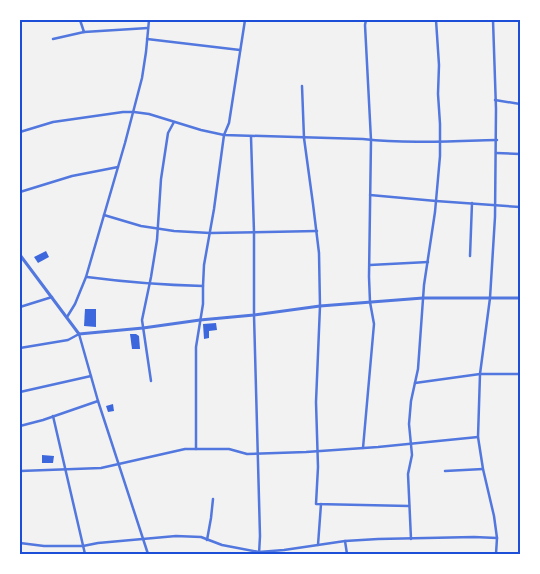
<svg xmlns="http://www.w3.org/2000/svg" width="540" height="574" font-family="Raleway,sans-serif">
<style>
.building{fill:#3d67dc}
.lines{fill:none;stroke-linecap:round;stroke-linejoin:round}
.minor{stroke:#5277de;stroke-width:2.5}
.tertiary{stroke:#5277de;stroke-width:3}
.neatline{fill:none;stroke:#1d4ed8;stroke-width:2}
</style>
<rect width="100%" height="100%" fill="#f2f2f2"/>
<!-- building -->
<g class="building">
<path d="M46,251L49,257L38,263L34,257Z"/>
<path d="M85,309H96V327L84,326Z"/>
<path d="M216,323L217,330L209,331V338L204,339L203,324Z"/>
<path d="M130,334H136L139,336L140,349H132Z"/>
<path d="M113,404L114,411L108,412L106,406Z"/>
<path d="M42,455L54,456L53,463H42Z"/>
</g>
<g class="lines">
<!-- minor -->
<g class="minor">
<path d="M80,20L84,32"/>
<path d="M493,20L496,109L495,217L490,298L480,374L478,437L483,469L494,516L497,538L496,554"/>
<path d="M53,39L84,32L148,28"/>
<path d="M147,39L240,50"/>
<path d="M302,86L304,138L313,204L319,253L320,306L316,402L318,467L316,504L409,506"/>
<path d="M495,100L520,104"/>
<path d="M20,132L53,122L123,112H134L149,114L201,130L224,135L363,139C408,144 452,141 497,140"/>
<path d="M251,137L254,232V315L260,536L259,554"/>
<path d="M496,153L520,154"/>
<path d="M20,192L72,176L118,167"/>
<path d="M370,195L436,201L520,207"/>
<path d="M104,215L141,226L174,231L210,233L317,231"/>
<path d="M470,256L472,203"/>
<path d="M370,265L428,262"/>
<path d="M87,277C125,282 164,285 203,286"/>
<path d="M20,307L52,297"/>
<path d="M67,317L75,304L86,277L125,143L142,78L146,52L149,20"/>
<path d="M20,348L68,340L79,334L98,401L148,554"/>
<path d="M151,381L142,320L151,277L157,240L161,179L168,133L174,122"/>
<path d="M415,383L480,374H520"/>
<path d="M20,392L91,376"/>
<path d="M53,416L85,554"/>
<path d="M20,426L43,420L98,401"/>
<path d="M363,448L374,324L370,302L369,277L371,140L365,25L366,20"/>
<path d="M196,449V347L203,304V286L204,265L214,209L224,135L229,123L245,20"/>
<path d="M20,471L101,468L185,449H229L247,454L306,452L378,447L478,437"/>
<path d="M445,471L483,469"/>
<path d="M411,539L408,474L412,455L409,424L411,401L418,369L424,285L435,212L440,156V124L438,94L439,65L436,20"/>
<path d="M207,540L211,518L213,499"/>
<path d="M345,541L347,554"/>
<path d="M20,543L44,546H83L98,543L176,536L201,537L222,545L259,552L284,550L345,541L378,539L474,537L497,538"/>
<path d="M20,543L21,554"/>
<path d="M318,545L321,504"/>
</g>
<!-- tertiary -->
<path class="tertiary" d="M20,255L79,334L143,328L200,320L254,315L320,306L423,298H520"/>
</g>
<!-- border -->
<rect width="540" height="574" fill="none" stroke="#ffffff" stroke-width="42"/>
<rect x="21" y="21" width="498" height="532" class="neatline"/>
</svg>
